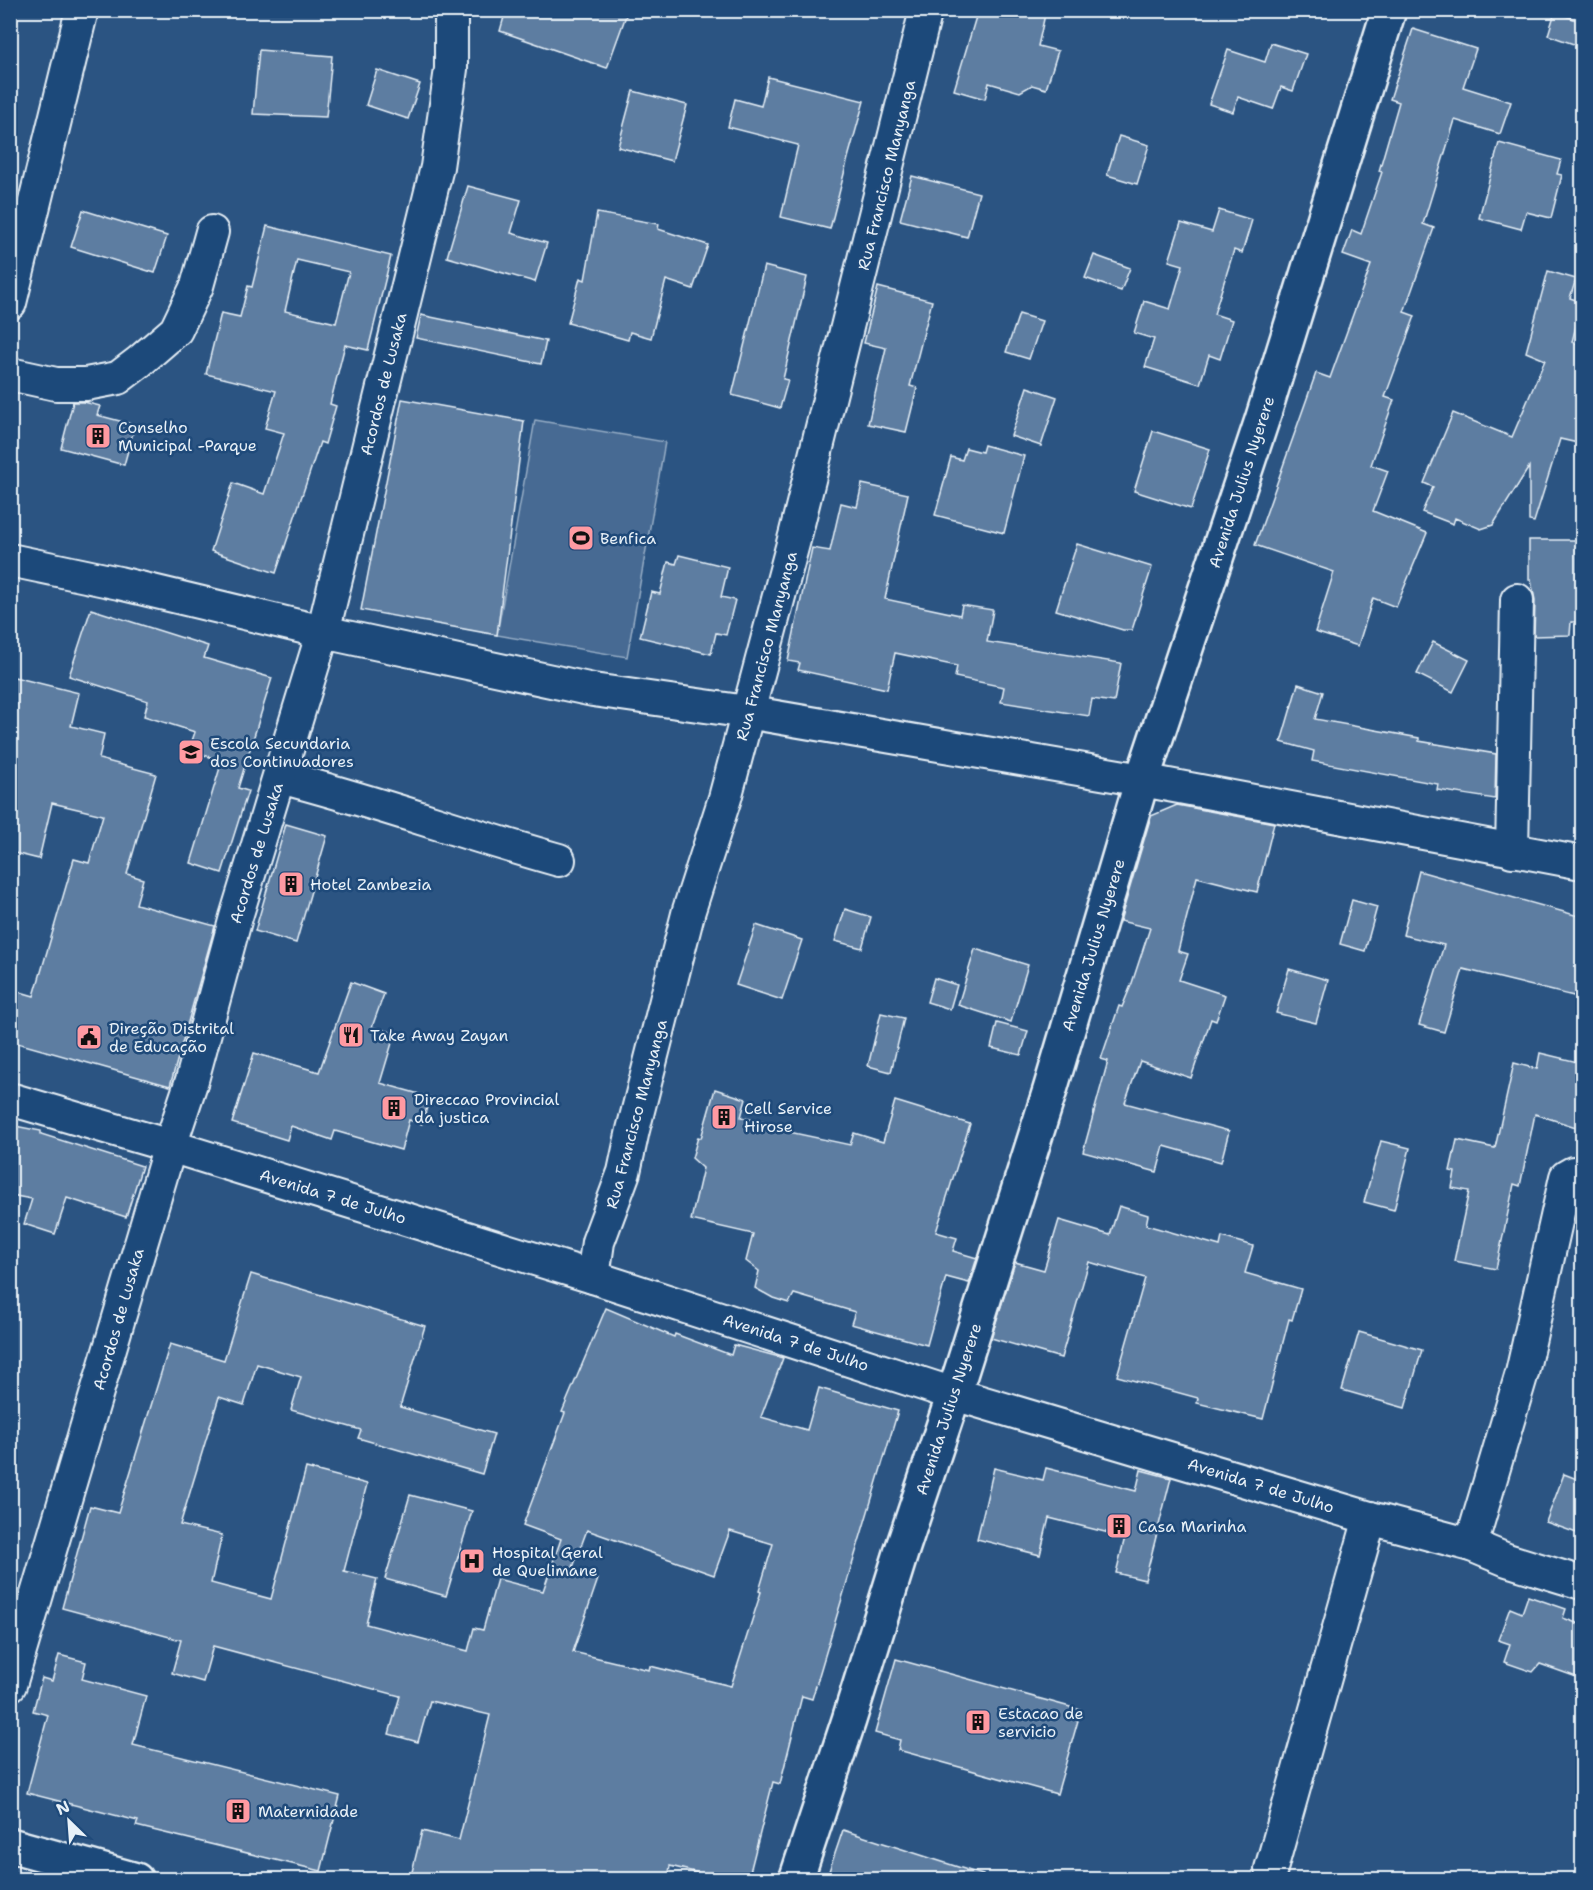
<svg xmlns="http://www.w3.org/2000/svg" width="1593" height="1890" font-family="'Shantell Sans',sans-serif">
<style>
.green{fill:#476b93;stroke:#98aec6;stroke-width:1.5}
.building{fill:#5d7da1;stroke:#e8f1f8;stroke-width:1.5;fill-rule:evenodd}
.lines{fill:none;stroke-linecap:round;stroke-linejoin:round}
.street-casing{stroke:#e8f1f8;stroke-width:36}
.secondary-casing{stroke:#e8f1f8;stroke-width:38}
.street{stroke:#1f4a7a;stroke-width:32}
.secondary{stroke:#1f4a7a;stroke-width:33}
.labels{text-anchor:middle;stroke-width:5;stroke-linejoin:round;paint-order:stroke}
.street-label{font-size:16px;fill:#e8f1f8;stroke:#1f4a7a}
.poi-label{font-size:16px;fill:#e8f1f8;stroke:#1f4a7a;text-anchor:start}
</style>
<rect width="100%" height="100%" fill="#2b5482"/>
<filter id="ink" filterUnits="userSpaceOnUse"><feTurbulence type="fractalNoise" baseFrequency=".0167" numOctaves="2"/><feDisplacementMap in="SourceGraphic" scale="12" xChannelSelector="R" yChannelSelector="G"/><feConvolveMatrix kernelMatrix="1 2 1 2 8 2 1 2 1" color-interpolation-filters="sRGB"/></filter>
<g filter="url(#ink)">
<!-- green -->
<path class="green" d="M535,420L665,442L627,657L497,635Z"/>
<!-- building -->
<g class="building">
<path d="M506,10H628L607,68L500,31Z"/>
<path d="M978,10H1046L1038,46L1058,51L1046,89L1032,85L1020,92L989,83L985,99L954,90Z"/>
<path d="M1555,12L1582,22V47L1548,35Z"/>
<path d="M1413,29L1476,49L1463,87L1511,102L1500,134L1455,120L1423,224L1434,228L1404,312L1415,316L1385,397L1394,400L1371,465L1388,471L1373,511L1427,533L1396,607L1373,598L1358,646L1315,632L1334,572L1255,545L1316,373L1330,378L1371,265L1343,255L1352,230L1361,234L1382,172L1379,171L1399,102L1390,99Z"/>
<path d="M1271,43L1306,54L1293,91L1281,87L1273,109L1238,97L1233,112L1209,104L1228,50L1265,62Z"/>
<path d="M259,50L332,56L326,117L253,114Z"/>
<path d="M377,70L420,84L408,119L366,105Z"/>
<path d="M768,77L864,101L848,158L830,229L781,217L798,145L728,127L735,99L761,106Z"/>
<path d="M633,91L687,105L672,161L618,147Z"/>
<path d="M1119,136L1149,145L1137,184L1107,175Z"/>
<path d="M1499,143L1561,160L1557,174L1562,175L1551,218L1526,212L1521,229L1479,218Z"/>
<path d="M912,176L979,193L967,237L900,220Z"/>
<path d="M468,186L521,200L511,233L547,243L535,282L447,257Z"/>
<path d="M83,210L167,236L155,273L71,247Z"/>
<path d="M1219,210L1252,220L1242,253L1234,250L1214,314L1232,320L1220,359L1209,355L1200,384L1145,367L1154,339L1134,333L1144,301L1170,309L1183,265L1169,261L1181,223L1212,232Z"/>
<path d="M597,213L659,224L658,229L708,245L693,289L666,280L651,338L630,332L628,340L568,323L580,278L585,280Z"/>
<path d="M267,226L391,256L368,350L345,345L330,404L336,406L325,444L320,442L276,573L211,551L233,483L264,494L284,433L265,428L276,391L206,374L221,313L240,317L248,286L252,287ZM297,260L349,272L336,323L285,311Z"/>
<path d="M1094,255L1130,268L1121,291L1085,278Z"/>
<path d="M764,266L807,277L783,379L788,380L780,408L732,395Z"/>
<path d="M1548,271L1576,279L1570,298L1582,302L1572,342L1582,347V444L1560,439L1534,522L1529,521V467L1493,525L1481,529L1455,518L1453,524L1422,512L1433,487L1424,483L1453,413L1512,437L1545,360L1526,352Z"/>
<path d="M878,287L932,301L910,386L917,388L906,432L868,424L886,348L864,343Z"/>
<path d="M1019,314L1042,321L1029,359L1006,352Z"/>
<path d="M421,315L546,341L541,364L416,338Z"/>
<path d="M1027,387L1057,397L1041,446L1011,436Z"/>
<path d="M402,399L524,421L497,635L361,610Z"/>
<path d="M73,402H84L100,406L97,415L135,425L124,465L61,448Z"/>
<path d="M1153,431L1210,449L1191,509L1134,491Z"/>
<path d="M984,445L1024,456L1004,533L935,515L951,457L962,460L966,448L982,452Z"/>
<path d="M862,484L908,494L885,599L960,615L962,605L993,610L987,642L1121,663L1114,702L1092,699L1089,716L1001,702L1004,687L955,677L957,666L895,653L887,689L798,670L800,663L788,661L812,548L830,551L841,503L857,507Z"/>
<path d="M1529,540H1582V622H1571L1570,635L1534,636L1535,600L1531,580H1529Z"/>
<path d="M1077,544L1152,567L1132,630H1123L1056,610Z"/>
<path d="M679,555L728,567L721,597L735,600L726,635L716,633L711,654L640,637L651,592L660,594L668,562L676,564Z"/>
<path d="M91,609L208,646L204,658L272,678L238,788L248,791L222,873L191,863L222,761L189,750L195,732L144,716L148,701L69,676Z"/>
<path d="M1433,642L1469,660L1453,692L1417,674Z"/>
<path d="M10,676L79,693L71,726L104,734L99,759L156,774L127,874L143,879L136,904L215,926L170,1086L10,1041V989L34,996L74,859L89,863L103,815L52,803L39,859L10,852Z"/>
<path d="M1298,684L1323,692L1315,719L1419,738V741L1496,754L1495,799L1437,790L1438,784L1312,761L1314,751L1281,742Z"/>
<path d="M1177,805L1274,823L1257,892L1197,877L1178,951L1188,954L1179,980L1225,995L1216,1021L1211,1019L1191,1078L1140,1061L1125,1103L1229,1131L1221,1162L1164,1146L1157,1172L1083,1152L1108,1061L1101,1059L1119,1006L1122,1007L1132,983L1150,928L1120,921L1151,816Z"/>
<path d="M286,824L327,836L296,943L255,931Z"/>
<path d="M1419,871L1582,917V998L1463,969L1444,1032L1419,1025L1444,945L1403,935Z"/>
<path d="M1352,900L1377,907L1365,951L1340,944Z"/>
<path d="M845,909L871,917L862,948L835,941Z"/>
<path d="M756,925L802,940L782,1000L736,985Z"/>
<path d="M975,949L1028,965L1011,1022L958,1005Z"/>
<path d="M1289,969L1328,980L1316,1023L1276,1013Z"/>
<path d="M934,978L957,985L950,1009L927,1002Z"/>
<path d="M351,982L384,994L372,1027L395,1033L380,1083L430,1097L422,1124L409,1120L401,1150L335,1131L332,1140L291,1126L287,1140L232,1123L254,1053L319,1072Z"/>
<path d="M881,1013L904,1018L891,1072L868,1066Z"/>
<path d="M997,1023L1028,1031L1021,1055L991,1048Z"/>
<path d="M1540,1053L1582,1063V1129L1535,1114L1520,1186L1514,1184L1496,1269L1454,1261L1469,1191L1452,1188L1455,1172L1450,1171L1457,1140L1495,1148L1514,1063L1537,1069Z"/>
<path d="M715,1089L746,1099L741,1117L790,1129L789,1132L850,1145L854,1133L883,1142L895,1101L970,1124L936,1232L957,1238L953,1251L977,1258L969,1283L946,1277L927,1345L851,1324L855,1312L794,1294L789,1303L773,1298L755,1288L759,1271L746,1261L753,1234L691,1220L703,1168L692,1158L698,1137L701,1138Z"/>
<path d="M10,1125L41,1131V1134L142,1166L126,1217L67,1198L55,1234L24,1224L32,1199L10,1195Z"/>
<path d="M1381,1141L1410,1148L1394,1210L1364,1202Z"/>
<path d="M1119,1206L1148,1215L1146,1225L1220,1246L1222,1237L1253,1246L1245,1273L1301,1289L1292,1320L1289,1319L1263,1419L1197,1403L1198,1398L1117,1376L1145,1278L1089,1262L1061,1358L991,1338L1015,1262L1044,1270L1059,1220L1110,1235Z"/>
<path d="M251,1274L425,1326L400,1407L494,1434L482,1474L358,1438L361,1430L291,1410L301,1377L257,1364L244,1405L219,1397L180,1525L222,1535L211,1583L271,1599L306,1468L367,1484L344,1571L377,1579L366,1624L468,1651L474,1628L483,1630L497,1579L543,1591L561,1539L523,1525L565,1413L562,1412L606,1308L674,1337L675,1334L731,1355L734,1345L783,1358L761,1417L807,1430L819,1388L898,1411L812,1699L802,1696L780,1784L773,1782L748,1880H726L670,1866L668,1880H410L422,1831L459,1840L490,1715L430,1701L418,1742L389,1734L400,1696L213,1646L203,1682L172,1673L181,1640L62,1608L90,1506L118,1513L170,1344L224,1360ZM587,1530L714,1575L730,1531L773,1544L759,1591L761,1592L731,1686L650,1666L649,1670L573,1652L598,1579L572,1570Z"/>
<path d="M1359,1332L1422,1350L1405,1408L1342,1390Z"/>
<path d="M994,1468L1043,1480L1046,1468L1136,1491L1141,1470L1171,1478L1145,1580L1116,1573L1125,1537L1049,1518L1040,1555L977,1539Z"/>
<path d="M1564,1474L1582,1481V1535L1546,1522Z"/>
<path d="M410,1495L472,1511L446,1596L385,1579Z"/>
<path d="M1528,1596L1566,1609L1563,1618L1582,1625V1679L1540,1664L1533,1672L1504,1662L1510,1644L1498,1640L1510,1608L1522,1613Z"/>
<path d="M59,1655L86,1662L82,1679L146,1696L133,1745L340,1796L321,1871L136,1826L138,1821L27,1793L48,1715L33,1711L42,1678L52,1681Z"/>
<path d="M896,1659L1081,1710L1057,1794L898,1750L900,1740L875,1733Z"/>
<path d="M843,1830L983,1875L982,1880H826Z"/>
</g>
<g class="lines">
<!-- street casing -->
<g class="street-casing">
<g id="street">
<path d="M10,303L82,10"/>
<path d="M10,374L56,384H86L118,378L139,362L176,330L197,286L212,232"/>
<path d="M10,560L119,583L323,632L593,690L747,712L1142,780L1582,863"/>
<path d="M280,777C374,801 465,834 559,860"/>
<path d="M1512,851L1517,600"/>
<path d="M10,1099L170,1146L593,1277L954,1394L1370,1518L1471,1545L1507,1560L1582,1583"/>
<path d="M593,1277L598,1242L624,1172L633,1130L689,910L725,798L795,536L926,10"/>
<path d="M1471,1545L1522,1373L1566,1177L1573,1173L1582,1174"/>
<path d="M10,1685L170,1146L192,1080L236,917L323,632L437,167L451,69V10"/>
<path d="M1271,1869L1370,1518"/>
</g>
</g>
<!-- secondary casing -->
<g class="secondary-casing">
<g id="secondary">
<path d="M10,1845L136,1880"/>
<path d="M796,1880L849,1720L901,1553L954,1394L1050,1090L1142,780L1262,420L1389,10"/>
</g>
</g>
<!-- street -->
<use href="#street" class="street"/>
<!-- secondary -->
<use href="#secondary" class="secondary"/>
</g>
</g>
<!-- icons -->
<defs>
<g id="building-square" transform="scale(1.35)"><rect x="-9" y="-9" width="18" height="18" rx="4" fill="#ff9aa2" stroke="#1f4a7a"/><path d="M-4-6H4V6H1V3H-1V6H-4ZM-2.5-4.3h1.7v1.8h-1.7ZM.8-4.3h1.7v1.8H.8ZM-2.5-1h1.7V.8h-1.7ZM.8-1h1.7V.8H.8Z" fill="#111"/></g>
<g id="stadium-square" transform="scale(1.35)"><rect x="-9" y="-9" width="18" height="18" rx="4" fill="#ff9aa2" stroke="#1f4a7a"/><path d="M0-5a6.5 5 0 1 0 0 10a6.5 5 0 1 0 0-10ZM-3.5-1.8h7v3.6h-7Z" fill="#111"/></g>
<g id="school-square" transform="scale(1.35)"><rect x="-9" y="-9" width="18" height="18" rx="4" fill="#ff9aa2" stroke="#1f4a7a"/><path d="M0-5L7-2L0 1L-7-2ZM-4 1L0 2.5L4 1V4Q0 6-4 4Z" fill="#111"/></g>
<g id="restaurant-square" transform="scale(1.35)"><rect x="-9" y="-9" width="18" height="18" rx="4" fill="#ff9aa2" stroke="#1f4a7a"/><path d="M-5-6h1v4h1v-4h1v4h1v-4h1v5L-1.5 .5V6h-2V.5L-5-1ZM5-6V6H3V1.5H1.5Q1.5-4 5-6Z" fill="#111"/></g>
<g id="civic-square" transform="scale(1.35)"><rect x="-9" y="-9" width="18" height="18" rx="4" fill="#ff9aa2" stroke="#1f4a7a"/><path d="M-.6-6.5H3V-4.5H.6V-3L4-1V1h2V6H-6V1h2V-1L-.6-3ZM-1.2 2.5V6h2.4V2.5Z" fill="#111"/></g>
<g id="hospital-square" transform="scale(1.35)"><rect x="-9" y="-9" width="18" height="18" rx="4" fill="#ff9aa2" stroke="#1f4a7a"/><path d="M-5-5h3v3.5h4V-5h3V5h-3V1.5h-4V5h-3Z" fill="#111"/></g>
</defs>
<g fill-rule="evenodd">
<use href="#building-square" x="98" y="436"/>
<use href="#stadium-square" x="581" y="538"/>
<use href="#school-square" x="191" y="752"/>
<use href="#building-square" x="291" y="884"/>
<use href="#restaurant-square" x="351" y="1035"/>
<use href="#civic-square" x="89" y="1037"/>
<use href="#building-square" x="394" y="1108"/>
<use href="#building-square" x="724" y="1117"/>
<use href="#building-square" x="1119" y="1526"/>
<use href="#hospital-square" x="472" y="1561"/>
<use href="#building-square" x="978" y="1722"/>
<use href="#building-square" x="238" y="1811"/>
</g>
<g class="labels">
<!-- street labels -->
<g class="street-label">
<text transform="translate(886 175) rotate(-76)" y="6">Rua Francisco Manyanga</text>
<text transform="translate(383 384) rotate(-76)" y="6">Acordos de Lusaka</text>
<text transform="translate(1241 482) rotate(-72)" y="6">Avenida Julius Nyerere</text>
<text transform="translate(766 646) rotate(-75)" y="6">Rua Francisco Manyanga</text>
<text transform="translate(256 853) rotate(-73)" y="6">Acordos de Lusaka</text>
<text transform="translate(1093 945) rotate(-73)" y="6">Avenida Julius Nyerere</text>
<text transform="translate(636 1114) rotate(-75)" y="6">Rua Francisco Manyanga</text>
<text transform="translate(333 1196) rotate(17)" y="6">Avenida 7 de Julho</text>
<text transform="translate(118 1319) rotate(-74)" y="6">Acordos de Lusaka</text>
<text transform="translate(796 1342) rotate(18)" y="6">Avenida 7 de Julho</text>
<text transform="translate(948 1409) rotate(-72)" y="6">Avenida Julius Nyerere</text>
<text transform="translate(1261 1485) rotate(17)" y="6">Avenida 7 de Julho</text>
</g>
<!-- poi labels -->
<g class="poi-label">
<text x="118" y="433">Conselho<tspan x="118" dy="18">Municipal -Parque</tspan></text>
<text x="600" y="544">Benfica</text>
<text x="210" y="749">Escola Secundaria<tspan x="210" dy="18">dos Continuadores</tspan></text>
<text x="310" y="890">Hotel Zambezia</text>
<text x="109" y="1034">Direção Distrital<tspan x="109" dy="18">de Educação</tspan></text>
<text x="370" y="1041">Take Away Zayan</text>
<text x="414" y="1105">Direccao Provincial<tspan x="414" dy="18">da justica</tspan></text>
<text x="744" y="1114">Cell Service<tspan x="744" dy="18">Hirose</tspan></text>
<text x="1138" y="1532">Casa Marinha</text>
<text x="492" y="1558">Hospital Geral<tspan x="492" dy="18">de Quelimane</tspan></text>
<text x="998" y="1719">Estacao de<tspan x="998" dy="18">servicio</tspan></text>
<text x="258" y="1817">Maternidade</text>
</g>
</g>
<!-- margin -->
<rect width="1593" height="1890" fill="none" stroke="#1f4a7a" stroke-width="36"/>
<rect x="18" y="18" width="1557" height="1854" fill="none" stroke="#e8f1f8" stroke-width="2" filter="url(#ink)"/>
<!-- north arrow -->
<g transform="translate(69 1821) rotate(335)" stroke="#1f4a7a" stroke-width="4.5" paint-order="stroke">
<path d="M0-4.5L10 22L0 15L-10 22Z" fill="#e8f1f8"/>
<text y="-9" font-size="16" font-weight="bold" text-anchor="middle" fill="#e8f1f8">N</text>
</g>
</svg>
